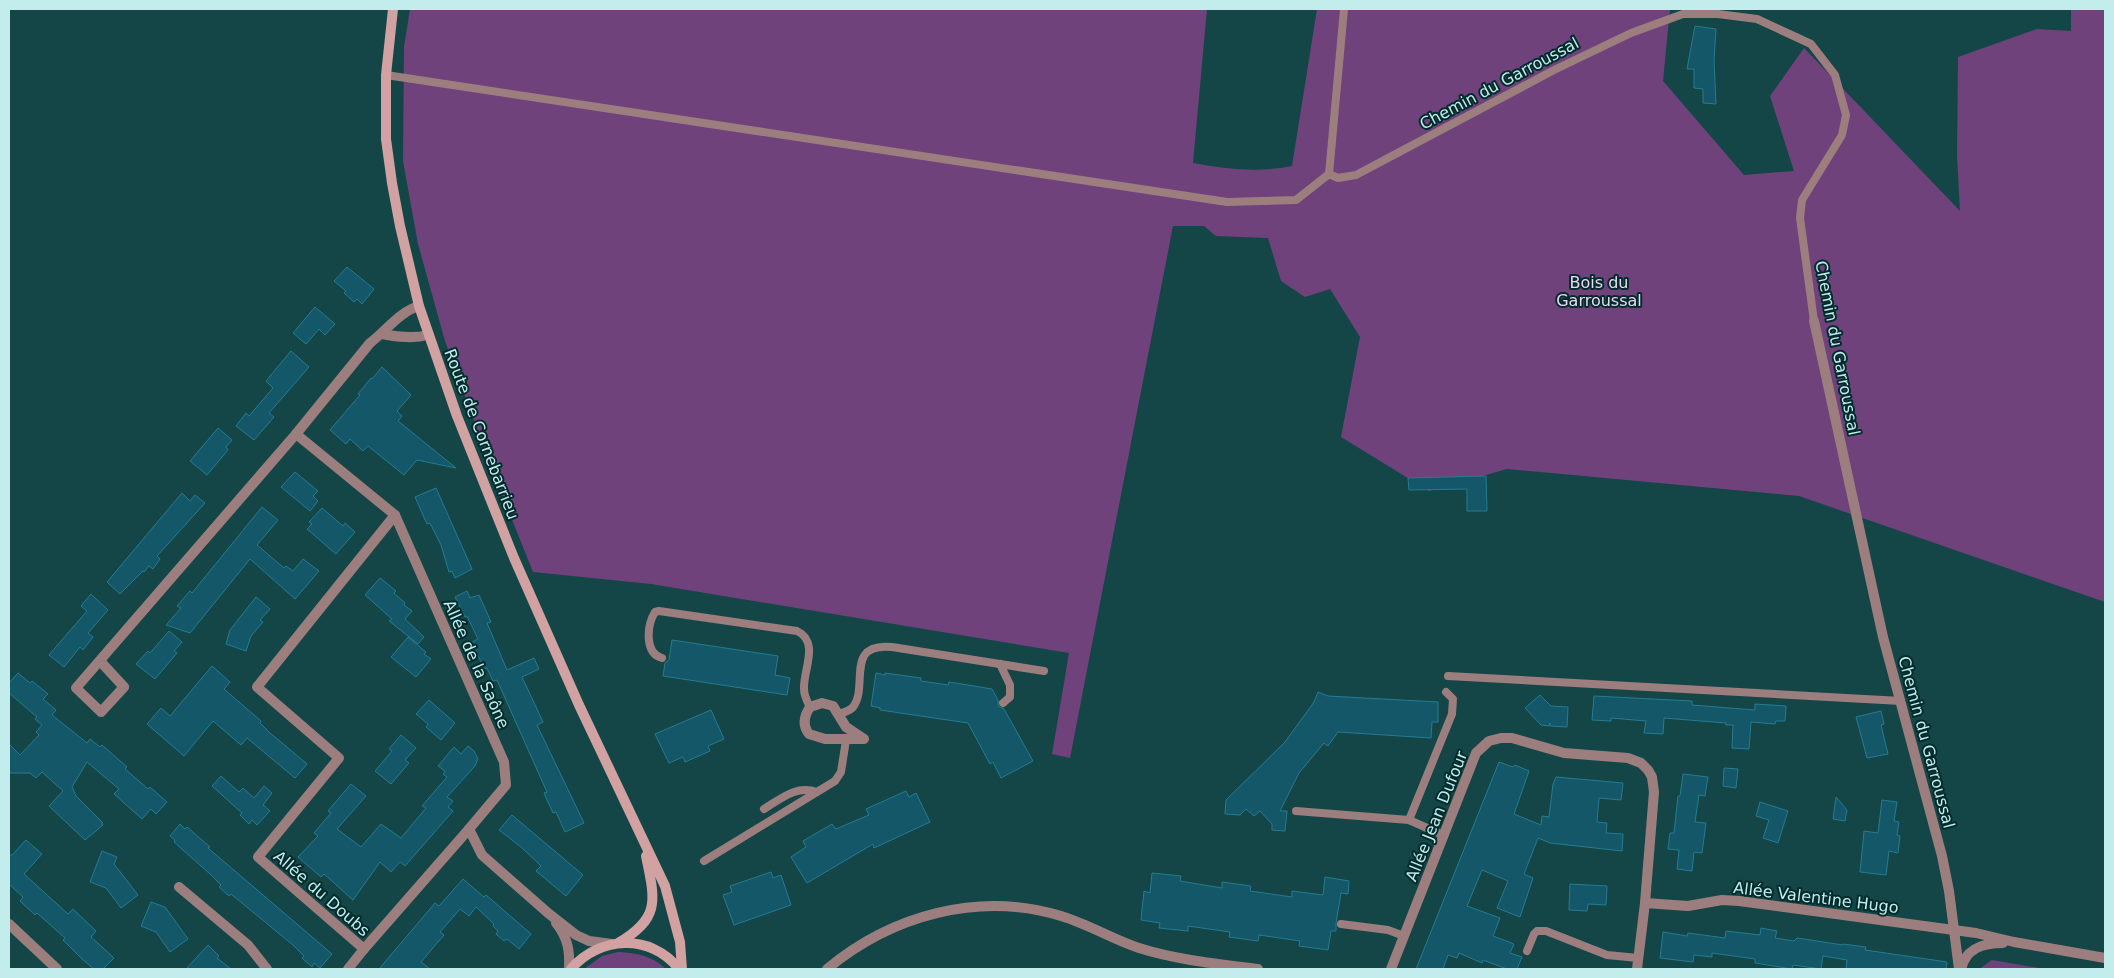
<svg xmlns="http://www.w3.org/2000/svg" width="2114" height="978" font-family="'DejaVu Sans',sans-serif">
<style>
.green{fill:#6f427c}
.building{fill:#145768;stroke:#257c92}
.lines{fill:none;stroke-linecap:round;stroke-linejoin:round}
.lane{stroke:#9d7e7e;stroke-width:8}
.street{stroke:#9d7e7e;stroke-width:10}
.secondary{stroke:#d2a1a1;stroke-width:10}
.labels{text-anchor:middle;stroke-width:4;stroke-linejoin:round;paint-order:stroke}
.street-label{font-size:16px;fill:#c3eced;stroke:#022b2c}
.park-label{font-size:16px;fill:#ebd8f0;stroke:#022b2c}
</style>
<rect width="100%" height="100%" fill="#144647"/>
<!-- green -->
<g class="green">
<path d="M410,9H1207L1193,163C1226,169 1258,173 1292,166L1317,9H1670L1663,81L1744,175L1794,171L1770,96L1804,48L1960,211L1957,156L1958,57L2037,29L2071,31V9H2105V602L1799,496L1507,469L1429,491L1341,437L1360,337L1330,289L1305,297L1281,281L1268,238L1216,236L1204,226H1173L1070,758L1052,754L1069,653L651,584L533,572L491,467L445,341L418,244L403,161L404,47Z"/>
<path d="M618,952C638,953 652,956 666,969H584L602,956Z"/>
<path d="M1992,960L2045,969H1979Z"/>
</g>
<!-- building -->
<g class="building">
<path d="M1695,26L1716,29L1714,60L1716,104L1703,103V89L1694,88V69H1687Z"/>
<path d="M347,267L374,289L362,304L357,299L354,302L344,293L346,291L334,281Z"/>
<path d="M315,307L335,324L325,335L319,329L306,344L293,333Z"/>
<path d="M291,351L309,367L269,413L274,417L254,440L236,426L246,413L249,416L273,388L266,381Z"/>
<path d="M382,367L411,395L397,411L402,416L398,421L456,468L417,460L404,475L368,446L363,451L350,439L346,444L330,430L360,395L358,394L371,378L372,379Z"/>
<path d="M218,428L232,440L226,447L228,450L207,475L190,461Z"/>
<path d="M295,472L318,491L313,496L318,501L310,511L281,487Z"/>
<path d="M1486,476L1487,511H1467V489L1409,490L1408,478Z"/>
<path d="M436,488L472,569L455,578L452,571L449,572L441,545L430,523L427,524L415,497Z"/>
<path d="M182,493L190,501L195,495L205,503L157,556L160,559L153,569L149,566L144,572L143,571L120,594L107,582Z"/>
<path d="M262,507L278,520L257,545L284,568L286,566L293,571L303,559L319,571L295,599L250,559L190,633L166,625L181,608L177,606L190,591L192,593Z"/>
<path d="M322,508L343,526L345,523L355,532L336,554L307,529L312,524L309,522Z"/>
<path d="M380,578L396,591L394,593L405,603L404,605L412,611L405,619L424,637L418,644L389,621L392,619L365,595Z"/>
<path d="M467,591L470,598L479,595L491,622L487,623L507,670L534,658L539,669L522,677L543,722L537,725L584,823L565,832L556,812L553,813L544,793L547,792L497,680L493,681L487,668L484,669L472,642L478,639L467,616L465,617L455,597Z"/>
<path d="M91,594L108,610L88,633L93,637L83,650L80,647L64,667L49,655L87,611L81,606Z"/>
<path d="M256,597L270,609L260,620L263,622L251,636L246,651L226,644L230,630Z"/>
<path d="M169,631L182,642L174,651L177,653L155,679L136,664L148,651L150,653Z"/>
<path d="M408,637L426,652L424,654L431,659L416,677L391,657Z"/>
<path d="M672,640L778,656L775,675L790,678L787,695L663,676L665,663L669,660Z"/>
<path d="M212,666L230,682L224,689L261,721L260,723L269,732L307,764L295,778L247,738L241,745L213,721L184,756L147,724L161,708L170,716Z"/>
<path d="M18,673L30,683L32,681L48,694L43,699L56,710L52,715L87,743L90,739L100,747L102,745L127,767L125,769L148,789L150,787L167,802L156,814L151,809L142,819L114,794L119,789L87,762L72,787L76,796L102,822L103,825L85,840L49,806L63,791L42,772L36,778L30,773H9V744L20,755L39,735L36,732L42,725L35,719L37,717L9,693V683Z"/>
<path d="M876,673L885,675V673L921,678V681L948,685L949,682L992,689L998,700V706L1004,709L1033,761L1001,778L993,762L990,764L968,723L880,710V708L871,706Z"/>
<path d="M1318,692L1328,696L1438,702V722H1432L1431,738L1338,732L1328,746L1324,743L1299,773L1280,811H1287L1285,831L1272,830V824L1260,811L1254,816L1246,809L1240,815L1225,814L1226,800L1285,742L1314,702Z"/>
<path d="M1540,695L1551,706L1568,707L1567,727L1550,726V723L1549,726L1541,725L1525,708Z"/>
<path d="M1594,696L1692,701V705L1755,710V704L1786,706L1785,721H1776L1775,724L1751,722L1749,749L1732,748L1733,725H1726V723L1664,718L1663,734L1644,733L1646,721L1611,718V721L1592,720Z"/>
<path d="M429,700L455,723L441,740L426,727L428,724L416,714Z"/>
<path d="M711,710L724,739L708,746L710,751L685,762L683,757L669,763L655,734Z"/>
<path d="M1881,711L1884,724L1881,725L1888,754L1867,758L1856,717Z"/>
<path d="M401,735L416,748L405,760L409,763L391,784L375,771L392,751L389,749Z"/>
<path d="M468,746L474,751L478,759L475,766L447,797L453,801L448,807L453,811L405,866L400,862L391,872L380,862L353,900L324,874L321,877L298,857L318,836L314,833L331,813L328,811L351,784L366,796L337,829L361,847L381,824L401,838L426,808L422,806L447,777L443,774L445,771L438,766L454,747L461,754Z"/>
<path d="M1499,762L1513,767L1515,765L1529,771L1514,814L1541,825L1542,816L1549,817L1553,784L1556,777L1623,783L1621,800L1599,798L1597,822L1607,823L1606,833L1623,834L1622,851L1550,843L1538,838L1524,874L1533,878L1520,917L1497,908L1508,881L1482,870L1467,906L1500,918L1493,936L1514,944L1510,953L1522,957L1517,969H1507L1483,960L1482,963L1459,953L1457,958L1448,955L1443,969H1416Z"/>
<path d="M1724,768L1738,769L1736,788L1723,786Z"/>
<path d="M1683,774L1708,777L1705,796L1699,795L1695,822L1706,823L1702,853L1694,852L1692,871L1677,869L1679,850L1668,849L1670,833H1674L1678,796H1680Z"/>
<path d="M221,776L239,792L243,788L254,798L264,786L272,793L263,805L270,811L257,825L252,820L249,824L240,815L242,813L212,786Z"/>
<path d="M906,791L909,797L916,793L930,822L874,848L873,844L807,883L791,857L806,847L803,841L832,824L836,829L869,815L866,809Z"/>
<path d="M1836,797L1847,810L1845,821L1833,819Z"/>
<path d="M1882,800L1897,802L1894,821L1899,822L1897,835L1900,836L1898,853L1889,851L1886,875L1860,872L1864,831L1878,833Z"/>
<path d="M1760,802L1788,811L1778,843L1763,838L1769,820L1756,816Z"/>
<path d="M512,815L583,875L566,896L536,871L541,866L521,847L499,830Z"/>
<path d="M180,824L185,829L187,827L210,847L208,848L332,954L320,968L314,963L312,967L302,958L304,956L293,945L231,894L229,896L219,887L221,885L210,874L174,842L175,840L170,836Z"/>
<path d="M26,840L42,854L24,874L68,914L73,909L96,931L91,937L114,958L103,969H94L82,959L63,940L65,938L37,913L35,915L20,901L23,897L9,884V855H12Z"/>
<path d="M102,851L117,857L114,864L138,895L121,908L106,888L90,882Z"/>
<path d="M771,872L773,878L781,875L791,905L734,925L723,895L732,892L730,886Z"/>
<path d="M1152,873L1181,876L1180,881L1222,888V882L1251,886L1250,891L1292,897V891L1323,895L1325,877L1349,881L1348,894L1341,893L1336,923V931H1331L1328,950L1299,946L1300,941L1259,935L1258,941L1229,937L1230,932L1188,926V931L1159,928L1160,923L1141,920L1144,891L1150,893Z"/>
<path d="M463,879L484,897L486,895L531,934L519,949L507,939L504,941L496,934L498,931L493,926L494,924L476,907L469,916L460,909L440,932L444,935L421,962L430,969H379L435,903L439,906Z"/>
<path d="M1570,884L1607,886L1606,905L1588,904L1587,911L1569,910Z"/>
<path d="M151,902L165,907L188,939L170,952L156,932L141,926Z"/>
<path d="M1761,928L1777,931L1775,938L1794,941L1797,938L1843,945V944L1866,947L1865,950L1947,962L1946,969H1846L1847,960L1823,956L1821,969L1793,965L1792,969L1755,963V959L1712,953V957L1694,955L1693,962L1660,958L1663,932L1687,936L1688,933L1725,938L1726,931L1760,935Z"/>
<path d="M208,945L219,956L217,958L231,969H186Z"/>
</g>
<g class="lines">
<!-- lane -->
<g class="lane">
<path d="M1344,9L1329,174L1338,178L1356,175L1554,70L1631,33L1683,14H1718L1757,19L1811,44L1835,75L1846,115L1842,135L1802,200L1800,218L1814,321"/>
<path d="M386,75L1227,202L1296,200L1329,174"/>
<path d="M662,658C644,653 647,625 655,612L659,611L797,631C820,642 803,670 804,689C804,696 807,701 810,707"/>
<path d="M1000,664L1010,685V697L1003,703"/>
<path d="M1448,676L1901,701"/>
<path d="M839,714C844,712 850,711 853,707C869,687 844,642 892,647L1044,671"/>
<path d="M764,809C782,798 796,785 817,792"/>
<path d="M1296,811L1409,820L1443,835"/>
<path d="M1409,820L1452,714L1453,699L1446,692"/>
<path d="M704,861L835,781L841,772L846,740"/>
<path d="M1341,924L1388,930L1404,936"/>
<path d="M1527,951L1534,934L1537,931H1546L1607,955L1638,958"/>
</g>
<!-- street -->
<g class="street">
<path d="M419,306C399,312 387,330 370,343L296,434L395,515L504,762L506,785L469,829L482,855L548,913L576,935L589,941L612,944"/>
<path d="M1814,321L1883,637L1942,856L1949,891L1959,969"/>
<path d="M382,334C398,337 413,339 428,335"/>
<path d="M395,515L257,687L339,758L258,857L364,949L469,829"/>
<path d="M100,661L124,687L101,712L76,688L296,434"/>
<path d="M822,703L833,706L846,727L864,739H825L809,734C802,725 804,716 810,707Z"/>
<path d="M179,887L248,945L267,969"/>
<path d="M1645,903L1688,906L1722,900L1739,901L1976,933L2014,942L2105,958"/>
<path d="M556,923C568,938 570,951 569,969"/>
<path d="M9,924L57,969"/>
<path d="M348,969L364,949"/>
<path d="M827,969C892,915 979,891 1061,916C1088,924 1112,939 1139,948C1177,960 1218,964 1258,969"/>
<path d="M1391,969L1476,753L1489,741L1501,738H1512L1564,753L1628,758L1641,763L1648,770L1652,777L1654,792L1645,903L1637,969"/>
<path d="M1961,969C1966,948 1983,943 2003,943"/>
</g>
<!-- secondary -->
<g class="secondary">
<path d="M393,9L386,75V139L392,183L400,226L419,306L457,416L514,558L579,705L665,886L680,942L682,969"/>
<path d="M618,943C661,918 655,900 646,856"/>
<path d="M571,969C599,936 651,933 679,969"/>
</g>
</g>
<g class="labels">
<!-- street labels -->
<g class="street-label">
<text transform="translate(1499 83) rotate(-28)" y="6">Chemin du Garroussal</text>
<text transform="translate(1838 348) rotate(79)" y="6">Chemin du Garroussal</text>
<text transform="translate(482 434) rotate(69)" y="6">Route de Cornebarrieu</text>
<text transform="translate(477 664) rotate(66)" y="6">Allée de la Saône</text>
<text transform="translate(1927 742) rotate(75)" y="6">Chemin du Garroussal</text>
<text transform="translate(1436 816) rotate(-68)" y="6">Allée Jean Dufour</text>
<text transform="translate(322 893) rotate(41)" y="6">Allée du Doubs</text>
<text transform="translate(1816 897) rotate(7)" y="6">Allée Valentine Hugo</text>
</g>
<!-- park labels -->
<g class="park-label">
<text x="1599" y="288">Bois du<tspan x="1599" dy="18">Garroussal</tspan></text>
</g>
</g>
<!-- border -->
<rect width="2114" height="978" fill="none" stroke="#c3eced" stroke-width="20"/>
</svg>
